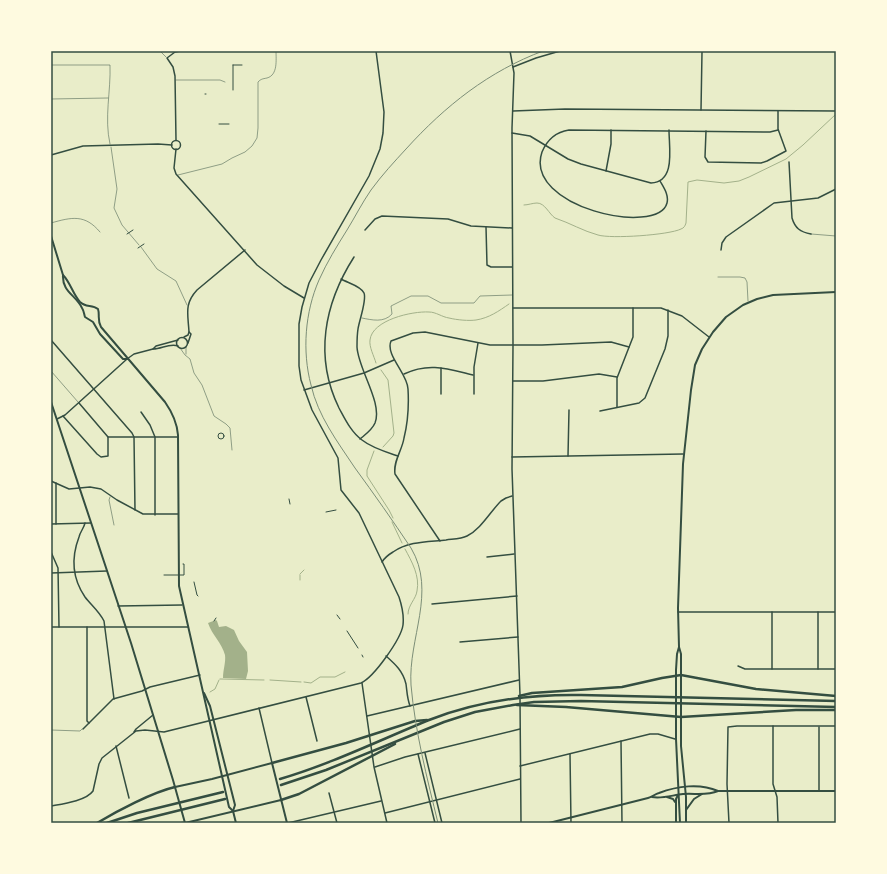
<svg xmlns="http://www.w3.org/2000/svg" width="887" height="874" font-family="'Nunito Sans',sans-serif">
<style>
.water{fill:#a3b18a}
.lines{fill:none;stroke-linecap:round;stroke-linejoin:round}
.stream{stroke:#a3b18a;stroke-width:1}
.service{stroke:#344e41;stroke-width:0.5}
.pedestrian{stroke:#344e41;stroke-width:1}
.minor{stroke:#344e41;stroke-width:1.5}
.tertiary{stroke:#344e41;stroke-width:1.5}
.secondary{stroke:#344e41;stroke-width:2}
.primary{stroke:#344e41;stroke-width:2}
.motorway{stroke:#344e41;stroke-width:2.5}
.rail{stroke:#7c8e77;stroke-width:1}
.neatline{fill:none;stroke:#344e41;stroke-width:1.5}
</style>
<rect width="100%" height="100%" fill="#e9edc9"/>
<!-- water -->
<path class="water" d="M216,620L217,621L219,627L226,626L234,630L239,641L247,652L248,671L246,679L223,678C223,670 226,662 225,655C222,643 212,635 208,623Z"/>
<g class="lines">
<!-- stream -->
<g class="stream">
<path d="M524,205C528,205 533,203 537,203C545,203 549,214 555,218C570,223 583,231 598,235C611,239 669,235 681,229C684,228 685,226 686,223L688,182L697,180L724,183L739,181L749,177L786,159L803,145L835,115"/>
<path d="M376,363C374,356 369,347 370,340C372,320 412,311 429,312C436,312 442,317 449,318C457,320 469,321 476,320C489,318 499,311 509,304"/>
<path d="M381,370L388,380L394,433L393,436L383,447"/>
<path d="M374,451L367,470V476L389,510L393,518"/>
<path d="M392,522L402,543"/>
<path d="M405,549C412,562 420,576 417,591C416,599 408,605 408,614"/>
<path d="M300,574L304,570"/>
<path d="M300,575V580"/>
<path d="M220,679L264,680"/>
<path d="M270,680L301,682"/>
<path d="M304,682L311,683L320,677H335L345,672"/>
<path d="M210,692L215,689L219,680"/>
</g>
<!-- service -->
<g class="service">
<path d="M160,51L166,57"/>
<path d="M51,65H110C111,91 104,118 110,144"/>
<path d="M176,80H220L225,82"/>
<path d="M51,99L108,98"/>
<path d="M111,147L117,189L114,208L122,225L139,245"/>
<path d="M178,175L222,164L232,158L245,152L252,146L257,138L258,128V82C261,79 262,79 267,78C278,75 276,60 276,51"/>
<path d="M51,223C72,217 85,214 100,232"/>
<path d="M811,234L836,236"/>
<path d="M141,247L157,269L176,281L187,305"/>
<path d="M718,277H740L745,278L747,282L748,301"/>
<path d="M362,318C372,320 384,323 392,314L391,306L411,296H428L441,303H474L480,296L512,295"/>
<path d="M186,347V354"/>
<path d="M180,348L185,355L190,359L194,373L202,385L214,416L226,424L230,428L232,450"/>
<path d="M51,371L78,402"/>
<path d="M110,497L109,500L114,525"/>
<path d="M51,730L80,731L82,729"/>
</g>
<!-- pedestrian -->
<g class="pedestrian">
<path d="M233,65V90"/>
<path d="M233,65H242"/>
<path d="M205,94H206"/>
<path d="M219,124H229"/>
<path d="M127,234L133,230"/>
<path d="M138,248L144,244"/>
<circle cx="221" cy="436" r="3"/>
<path d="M289,499L290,504"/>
<path d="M326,512L336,510"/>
<path d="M164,575H184V564H183"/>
<path d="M194,582L197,595L198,596"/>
<path d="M337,615L340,619"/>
<path d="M214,621L216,618"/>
<path d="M347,631L358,648"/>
<path d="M362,655L363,657"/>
</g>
<!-- minor -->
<g class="minor">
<path d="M513,67L536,58L560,51"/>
<path d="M701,110L702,52"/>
<path d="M706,131L705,157L708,162L761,163L767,161L786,151L778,129V111"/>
<path d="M512,133L530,136L568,159L581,164L651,183C676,182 669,148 669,130"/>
<path d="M176,140L175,76L173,67L167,58L175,52L180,51"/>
<circle cx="176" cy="145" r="4.5"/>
<path d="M176,149L174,168L176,174L257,265L284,286L304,298"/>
<path d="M51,155L83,146L158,144L172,145"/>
<path d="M789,162L792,218C795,228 800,232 811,234"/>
<path d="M606,171L611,144V130"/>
<path d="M660,181C664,188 669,195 667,203C658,237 523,207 542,152C547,140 556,132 569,130L770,132L778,130"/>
<path d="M486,227L487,265L491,267H512"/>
<path d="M365,230L375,219L382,216L448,219L471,226L512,228"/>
<path d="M721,250L722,243L726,237L774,203L818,198L836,189"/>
<path d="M354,257C324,304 314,357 339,408C345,419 351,432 362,440C372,448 386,452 398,456"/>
<path d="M341,279C348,283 361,286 364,293C367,300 359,321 358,329C357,335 357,341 357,347C358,369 383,403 375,423C372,430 366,434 360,439"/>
<path d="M513,308H661L682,316L709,337"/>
<path d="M184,337L188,335L189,332"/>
<circle cx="182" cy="343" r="5.5"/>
<path d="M51,340L132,433L134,437L135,510"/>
<path d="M188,343L191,334L189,332C188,314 184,304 197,290L245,250"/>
<path d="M153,349L156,346L178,340"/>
<path d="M127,359L134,354L153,349C162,349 169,343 178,346"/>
<path d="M404,374C429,362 448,369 473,375"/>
<path d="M513,381H543L599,374L617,377"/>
<path d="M304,390L364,373L394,360"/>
<path d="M441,394V368"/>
<path d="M474,394V367L478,343"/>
<path d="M617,407V378L633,337V308"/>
<path d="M600,411L639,403L645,398L665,349L668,336V310"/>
<path d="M141,412L150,425L155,437V515"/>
<path d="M63,416L97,454L101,457L108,456V437L79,403"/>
<path d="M108,437H178"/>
<path d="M568,456L569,410"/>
<path d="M51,481L69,489L90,487L101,489L117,500L143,514H178"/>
<path d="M56,483V524"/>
<path d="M85,523C84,528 80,532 79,537C71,558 72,578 85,597C91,605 99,611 104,621L114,699"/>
<path d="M51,524L91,523"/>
<path d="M440,541L395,474C393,461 402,451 404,438C408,422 409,406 408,389C408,374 385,355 391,341L413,333L425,332L490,345H542L611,342L629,347"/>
<path d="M51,552L58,568L59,627"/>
<path d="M487,557L514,554"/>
<path d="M51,573L107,571"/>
<path d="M432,604L517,596"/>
<path d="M118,606L182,605"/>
<path d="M772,612V669"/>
<path d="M818,612V669"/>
<path d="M51,627H188"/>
<path d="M87,627V721L89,723"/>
<path d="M460,642L518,637"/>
<path d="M386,656C395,664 403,671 406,684C407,691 407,698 410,706"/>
<path d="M738,666L745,669H836"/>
<path d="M306,697L317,741"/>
<path d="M367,716L519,680"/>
<path d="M773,726V784L777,797L778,823"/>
<path d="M819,727V791"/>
<path d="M83,729L113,699L142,691L150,687L200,675"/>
<path d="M621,741L622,823"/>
<path d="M116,746L129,798"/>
<path d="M425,753L442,823"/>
<path d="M418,754L435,823"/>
<path d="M570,754L571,823"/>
<path d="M520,766L650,734H658L675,739"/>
<path d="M375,767L405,757L520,729"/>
<path d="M329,793L337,823"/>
<path d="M385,813L520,779"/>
<path d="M288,823L381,801"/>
<path d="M729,823L727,784L728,727L737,726H836"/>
</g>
<!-- tertiary -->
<g class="tertiary">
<path d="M510,51L514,73L512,128L513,345L512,469L520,695"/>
<path d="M513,111L565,109L836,111"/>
<path d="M57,419L65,415L127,359"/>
<path d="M512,457L683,454"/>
<path d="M382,562C385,557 388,555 393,552C409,541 428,542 446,540C453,539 461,539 467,536C481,529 490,512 501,501L506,498L512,496"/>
<path d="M678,612H836"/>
<path d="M362,683L374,767L387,823"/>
<path d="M520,699L521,823"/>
<path d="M259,708L272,763"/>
<path d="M134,732L136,729L153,715"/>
<path d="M51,806C62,804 86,801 93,791L99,764L102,758L136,731L145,730L164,732L361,683C374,677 401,639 403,625C404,616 402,606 399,597L359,513L341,490L338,458L312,410L301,380L299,366V324L302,307L309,283L321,260L369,176L380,149L383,133L384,112L376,51"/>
</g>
<!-- secondary -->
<g class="secondary">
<path d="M51,402L131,643L173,780L185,823"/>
<path d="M679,647L681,654V746L686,797V823"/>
<path d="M272,763L287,823"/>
<path d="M652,797C662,799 673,795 683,794C694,793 707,796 718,791H836"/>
<path d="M667,797L673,799L675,802"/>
<path d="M686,810L694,799L702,794"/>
<path d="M549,823L648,798C652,797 655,794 659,793C677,786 700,783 718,791"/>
<path d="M676,823V799L678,795"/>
<path d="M680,823L676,739V670L677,654L679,647L678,608L683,464L691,390L695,365L702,349L713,332L726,317L743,305L757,299L773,295L836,292"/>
</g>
<!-- primary -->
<g class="primary">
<path d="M51,236L63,275C62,292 76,295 82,308C84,311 84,314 85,317L93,322L100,334L123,359H127"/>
<path d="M63,275C70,282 73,294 80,302C86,308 92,304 98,309C100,315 97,320 101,327L165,402C172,412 177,422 178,435L179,586L229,807L233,811L236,823"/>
<path d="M204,693L210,706L235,805L233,811"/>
<path d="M175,787L212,779L272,763"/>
<path d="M185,823L281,800"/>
</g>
<!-- motorway -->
<g class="motorway">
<path d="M519,696L532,693L622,687L662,678L681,675L756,689L836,696"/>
<path d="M517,705L566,707L681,717L796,710H836"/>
<path d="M272,763L346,743L415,721L427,720"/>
<path d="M280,779C331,764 380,740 429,720C478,701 530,694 581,695L836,701"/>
<path d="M281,785L326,770L444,722L475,712L513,705L534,702L581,701L836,707"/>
<path d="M281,800L299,794L395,744"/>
<path d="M97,823C117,811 153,792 175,787"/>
<path d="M107,823L137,813L223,792"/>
<path d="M128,823L225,799"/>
<path d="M182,823H185"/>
</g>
<!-- rail -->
<path class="rail" d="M438,823C427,778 415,731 411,685C408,638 437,592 411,548C393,521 374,494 355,468C337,441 318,416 311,385C302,351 305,312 319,280C327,262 337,246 347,230C355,217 362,203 371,190C382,175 394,162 406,149C445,106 489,71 543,51"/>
</g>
<!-- border -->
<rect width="887" height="874" fill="none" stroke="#fefae0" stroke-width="104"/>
<rect x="52" y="52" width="783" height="770" class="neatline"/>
</svg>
